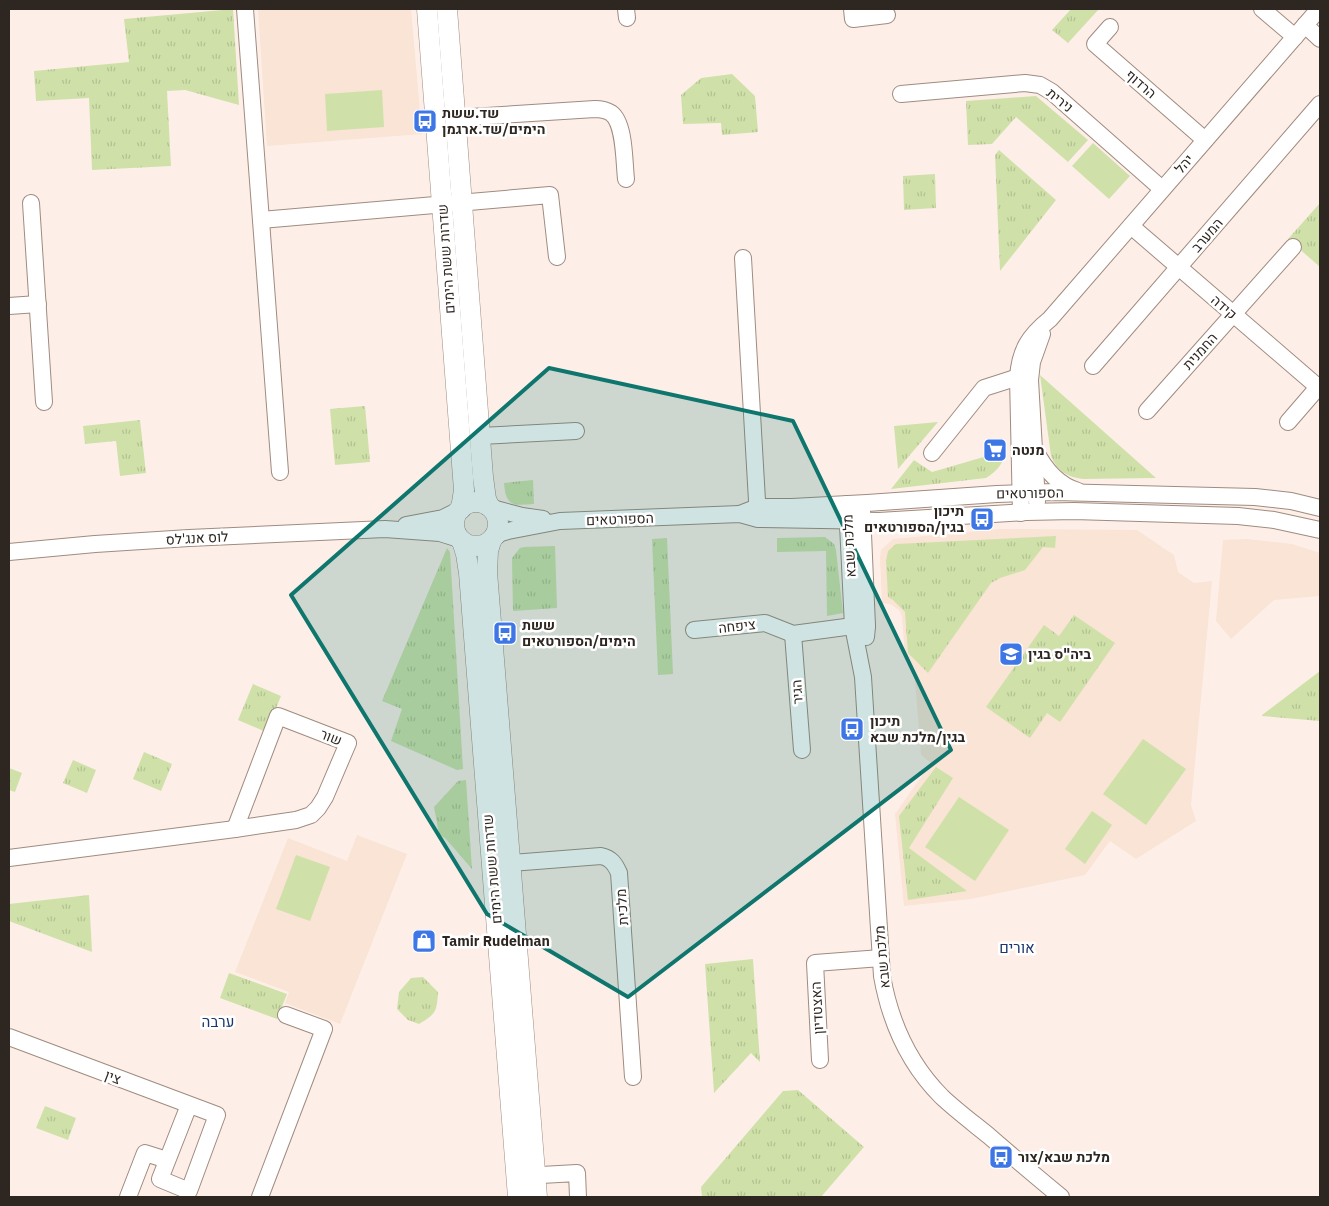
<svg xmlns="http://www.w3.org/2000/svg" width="1329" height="1206" font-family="'IBM Plex Sans',Heebo,sans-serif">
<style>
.education{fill:#f9e4d5}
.grass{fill:#cfe1a9}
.park{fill:url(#park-tufts)}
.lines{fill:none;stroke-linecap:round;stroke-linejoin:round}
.minor-casing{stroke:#a08b7f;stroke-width:18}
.major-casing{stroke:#a08b7f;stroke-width:21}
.minor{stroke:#fff;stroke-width:16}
.major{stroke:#fff;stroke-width:20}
.marked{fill:#0f766e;fill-opacity:0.2;stroke:#0f766e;stroke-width:4;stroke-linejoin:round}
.labels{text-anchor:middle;stroke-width:5;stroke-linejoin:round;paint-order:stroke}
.street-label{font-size:14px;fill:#2e2621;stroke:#fff}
.poi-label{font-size:14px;font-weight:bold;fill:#2e2621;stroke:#fff;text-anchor:start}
.neighbourhood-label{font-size:15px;fill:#1b376d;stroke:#fff}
</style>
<defs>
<pattern id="park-tufts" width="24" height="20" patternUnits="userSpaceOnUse" patternTransform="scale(1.25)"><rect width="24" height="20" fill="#cfe1a9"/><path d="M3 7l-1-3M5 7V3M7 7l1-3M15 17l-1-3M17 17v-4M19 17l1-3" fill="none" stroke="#b2c191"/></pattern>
</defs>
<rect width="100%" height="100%" fill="#fdefe8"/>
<!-- education -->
<g class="education">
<path d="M258,9H411L422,134L267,146Z"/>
<path d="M1000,529L1137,530L1174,555L1178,572L1194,583L1212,581L1191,805L1196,821L1136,859L1110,841L1085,875L971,899L904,906L895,814L931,763L921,755L914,668L905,656L902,617L899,610L890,604L882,603L880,558L881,550L893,539Z"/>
<path d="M1247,539L1292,544L1320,553V596L1274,600L1231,639L1216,621L1223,540Z"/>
<path d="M357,835L407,854L340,1024L285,1003L289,992L235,972L288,838L347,861Z"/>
</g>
<!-- grass -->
<g class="grass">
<path d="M382,90L384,127L327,131L325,94Z"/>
<path d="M1093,143L1130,176L1109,199L1072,166Z"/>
<path d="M1143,739L1186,769L1146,825L1103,794Z"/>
<path d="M959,797L1009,830L975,881L925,847Z"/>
<path d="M1092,811L1112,825L1085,864L1065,849Z"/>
<path d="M296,855L330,867L310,921L276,909Z"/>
</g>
<!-- park -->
<g class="park">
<path d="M233,9L239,105L185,90L167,91L171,166L92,170L89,98L36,101L34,71L129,62L124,19Z"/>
<path d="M1071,9H1099L1068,43L1052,30Z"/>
<path d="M732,74L755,96L758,132L722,135L721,123L683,124L681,95L701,78Z"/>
<path d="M1036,96L1088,140L1068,162L1016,117L992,144L968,145L966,101Z"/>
<path d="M999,150L1056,200L1000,271L995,155Z"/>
<path d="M935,174L936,208L904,210L903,176Z"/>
<path d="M1320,203V267L1288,239Z"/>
<path d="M1040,375L1156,478L1083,479C1067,477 1057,471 1051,456Z"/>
<path d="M365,406L370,462L335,465L330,409Z"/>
<path d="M140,420L146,473L120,476L116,441L85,444L83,426Z"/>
<path d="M938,422L898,469L894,426Z"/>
<path d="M1006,442C1005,459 1002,468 986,478L891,489L914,460L932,472L994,454Z"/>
<path d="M533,480L534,504C514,505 506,508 504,483Z"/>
<path d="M1056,536L1055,548L1043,547L1025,570L1000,578L991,583L928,673L908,653L905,612L893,600L888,597L886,561L888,551L896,544Z"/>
<path d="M825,537L834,544L836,550L843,613L827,616L826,551L777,552V538Z"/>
<path d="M667,538L673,674L658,675L652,539Z"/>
<path d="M555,546L557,608L513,611L512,558L520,548L524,547Z"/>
<path d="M447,548L450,552L463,769L457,770L391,741L402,709L382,701Z"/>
<path d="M1074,615L1115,643L1060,722L1047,713L1030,738L986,707L1044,625L1059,636Z"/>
<path d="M1320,671V721L1262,716V715Z"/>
<path d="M253,684L281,696L266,732L238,720Z"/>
<path d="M144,752L172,764L161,791L133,779Z"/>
<path d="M73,760L96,770L87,793L63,783Z"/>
<path d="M936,767L953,778L909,848L967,891L908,900L899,816Z"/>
<path d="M9,768L22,773L15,792L9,790Z"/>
<path d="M466,780L472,869L446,839L439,834L434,807L458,781Z"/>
<path d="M89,895L92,952L9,921V904Z"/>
<path d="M753,959L760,1062L751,1053L714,1093L705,964Z"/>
<path d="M229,973L287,994L277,1019L220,998Z"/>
<path d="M423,977L438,992C437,1011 436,1014 419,1024L408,1020L397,1009L399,992L411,978Z"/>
<path d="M798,1090L864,1147L821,1197H702L701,1187L783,1091Z"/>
<path d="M45,1106L76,1118L68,1140L36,1128Z"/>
</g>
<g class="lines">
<!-- minor casing -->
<g class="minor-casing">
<g id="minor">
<path d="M245,9L280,472"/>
<path d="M626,9L627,18"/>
<path d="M852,9L853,19L887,15"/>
<path d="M1262,9L1295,37"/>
<path d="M1305,25L1320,39"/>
<path d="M1110,27L1095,44L1205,140"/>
<path d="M901,94L1025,83L1040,85L1052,92L1162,189"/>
<path d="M455,118L595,109C601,109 606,110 611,113C625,123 624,162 626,179"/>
<path d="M31,203L44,402"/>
<path d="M261,220L550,195L557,257"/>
<path d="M1131,226L1318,387"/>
<path d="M743,258L758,518"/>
<path d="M9,306L38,304"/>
<path d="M1093,366L1320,104"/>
<path d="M1147,411L1293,247"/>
<path d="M1288,422L1320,385"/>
<path d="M480,436L576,431"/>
<path d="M1035,450C1044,468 1058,485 1078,491"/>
<path d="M932,453L984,388L1018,377L1028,376"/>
<path d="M1037,502L1030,380L1032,362L1042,334"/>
<path d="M847,504L853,626L863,677L882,976C890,1021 909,1064 942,1097C957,1111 973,1123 989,1136C1013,1157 1037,1177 1061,1197"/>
<path d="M492,508L522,516L543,519"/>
<path d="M862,511L867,626L866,637"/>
<path d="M1021,513L1018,377C1020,350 1029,336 1050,319L1319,9"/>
<path d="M740,514L758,507H792L867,503L997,494L1055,492L1255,497L1291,501L1320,508"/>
<path d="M406,525L443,518L459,510"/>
<path d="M494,538L501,533L508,531L560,521L740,514L758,519L879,521L1026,512L1074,511L1238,516L1274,520L1320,530"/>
<path d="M9,552L95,544L189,538L385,529L440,533L459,539"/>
<path d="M694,630L765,623L793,634L853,626H867"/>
<path d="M793,634L802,750"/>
<path d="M278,716L348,743L325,797L318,808L311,815L296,820L235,829Z"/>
<path d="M9,858L235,829"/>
<path d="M499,864L601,856C611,858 615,864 619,873L633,1077"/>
<path d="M9,1037L217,1115L189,1191L160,1179L189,1105"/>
<path d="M820,1060L815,963L881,958"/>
<path d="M523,1176L577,1173L578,1197"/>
<path d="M128,1197L145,1153L167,1160"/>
<path d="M260,1197L324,1029L286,1015"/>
</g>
</g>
<!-- major casing -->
<g class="major-casing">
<g id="major">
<path d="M427,9L464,490L461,509"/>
<path d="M447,9L483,477L486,499L489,506"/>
<circle cx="476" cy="524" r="22"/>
<path d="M462,541L466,554L469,573L518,1197"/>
<path d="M491,541L488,551L487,572L537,1197"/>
</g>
</g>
<!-- minor -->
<use href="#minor" class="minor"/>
<!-- major -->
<use href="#major" class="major"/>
</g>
<!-- marked area -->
<path class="marked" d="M549,368L793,421L951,750L628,997L487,914L291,595Z"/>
<!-- icons -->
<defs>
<g id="bus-square" transform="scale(1.25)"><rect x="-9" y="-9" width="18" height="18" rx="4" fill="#3e76e6" stroke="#fff"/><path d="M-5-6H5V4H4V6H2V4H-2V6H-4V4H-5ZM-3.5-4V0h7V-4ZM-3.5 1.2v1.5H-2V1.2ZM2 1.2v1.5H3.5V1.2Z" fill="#fff"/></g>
<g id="supermarket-square" transform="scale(1.25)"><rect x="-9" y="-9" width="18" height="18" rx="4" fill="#3e76e6" stroke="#fff"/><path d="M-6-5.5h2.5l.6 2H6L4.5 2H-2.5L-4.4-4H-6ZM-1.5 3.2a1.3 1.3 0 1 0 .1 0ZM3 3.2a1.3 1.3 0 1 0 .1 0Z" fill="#fff"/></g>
<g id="school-square" transform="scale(1.25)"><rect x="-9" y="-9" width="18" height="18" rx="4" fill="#3e76e6" stroke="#fff"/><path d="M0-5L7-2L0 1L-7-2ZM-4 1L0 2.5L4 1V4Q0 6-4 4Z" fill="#fff"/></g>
<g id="shop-square" transform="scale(1.25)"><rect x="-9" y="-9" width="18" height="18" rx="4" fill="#3e76e6" stroke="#fff"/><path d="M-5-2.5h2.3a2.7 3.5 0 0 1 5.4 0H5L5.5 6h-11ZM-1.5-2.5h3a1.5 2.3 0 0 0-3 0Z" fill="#fff"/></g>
</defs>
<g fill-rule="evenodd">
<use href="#bus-square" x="425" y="121"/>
<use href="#supermarket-square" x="995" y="450"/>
<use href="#bus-square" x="982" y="519"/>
<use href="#bus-square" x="505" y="633"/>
<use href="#school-square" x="1011" y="654"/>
<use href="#bus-square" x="852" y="729"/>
<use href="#shop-square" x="424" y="941"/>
<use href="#bus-square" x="1001" y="1157"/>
</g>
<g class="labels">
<!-- street labels -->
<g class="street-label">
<text transform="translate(1141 84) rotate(41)" y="5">הרדוף</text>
<text transform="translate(1060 100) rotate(39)" y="5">נירית</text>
<text transform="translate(1184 164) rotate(-49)" y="5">יהל</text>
<text transform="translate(1207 235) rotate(-49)" y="5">המערב</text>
<text transform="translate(446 259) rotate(-94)" y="5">שדרות ששת הימים</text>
<text transform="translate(1224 307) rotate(41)" y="5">קידה</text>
<text transform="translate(1200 351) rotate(-48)" y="5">החמנית</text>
<text transform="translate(1030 493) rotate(-1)" y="5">הספורטאים</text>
<text transform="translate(620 519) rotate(-2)" y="5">הספורטאים</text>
<text transform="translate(197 538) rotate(-3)" y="5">לוס אנג'לס</text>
<text transform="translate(849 546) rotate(-93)" y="5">מלכת שבא</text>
<text transform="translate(737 626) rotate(-6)" y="5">ציפחה</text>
<text transform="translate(797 692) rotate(-94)" y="5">הגיר</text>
<text transform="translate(331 737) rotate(21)" y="5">שור</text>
<text transform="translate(492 869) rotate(-95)" y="5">שדרות ששת הימים</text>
<text transform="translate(622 907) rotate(-94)" y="5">מלכית</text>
<text transform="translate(882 957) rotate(-95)" y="5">מלכת שבא</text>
<text transform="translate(817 1008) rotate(-93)" y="5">האצטדיון</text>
<text transform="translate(113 1077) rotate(21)" y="5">צין</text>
</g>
<!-- poi labels -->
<g class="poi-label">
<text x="442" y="118">שד.ששת<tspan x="442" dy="16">הימים/שד.ארגמן</tspan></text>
<text x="1012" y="455">מנטה</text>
<text x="964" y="516" text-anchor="end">תיכון<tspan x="964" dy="16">בגין/הספורטאים</tspan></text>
<text x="522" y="630">ששת<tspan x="522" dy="16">הימים/הספורטאים</tspan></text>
<text x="1028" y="659">ביה"ס בגין</text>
<text x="870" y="726">תיכון<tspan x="870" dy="16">בגין/מלכת שבא</tspan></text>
<text x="442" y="946">Tamir Rudelman</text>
<text x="1018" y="1162">מלכת שבא/צור</text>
</g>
<!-- neighbourhood labels -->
<g class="neighbourhood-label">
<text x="1017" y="953">אורים</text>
<text x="218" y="1027">ערבה</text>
</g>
</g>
<!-- border -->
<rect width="1329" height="1206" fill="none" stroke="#2e2621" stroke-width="20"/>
</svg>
